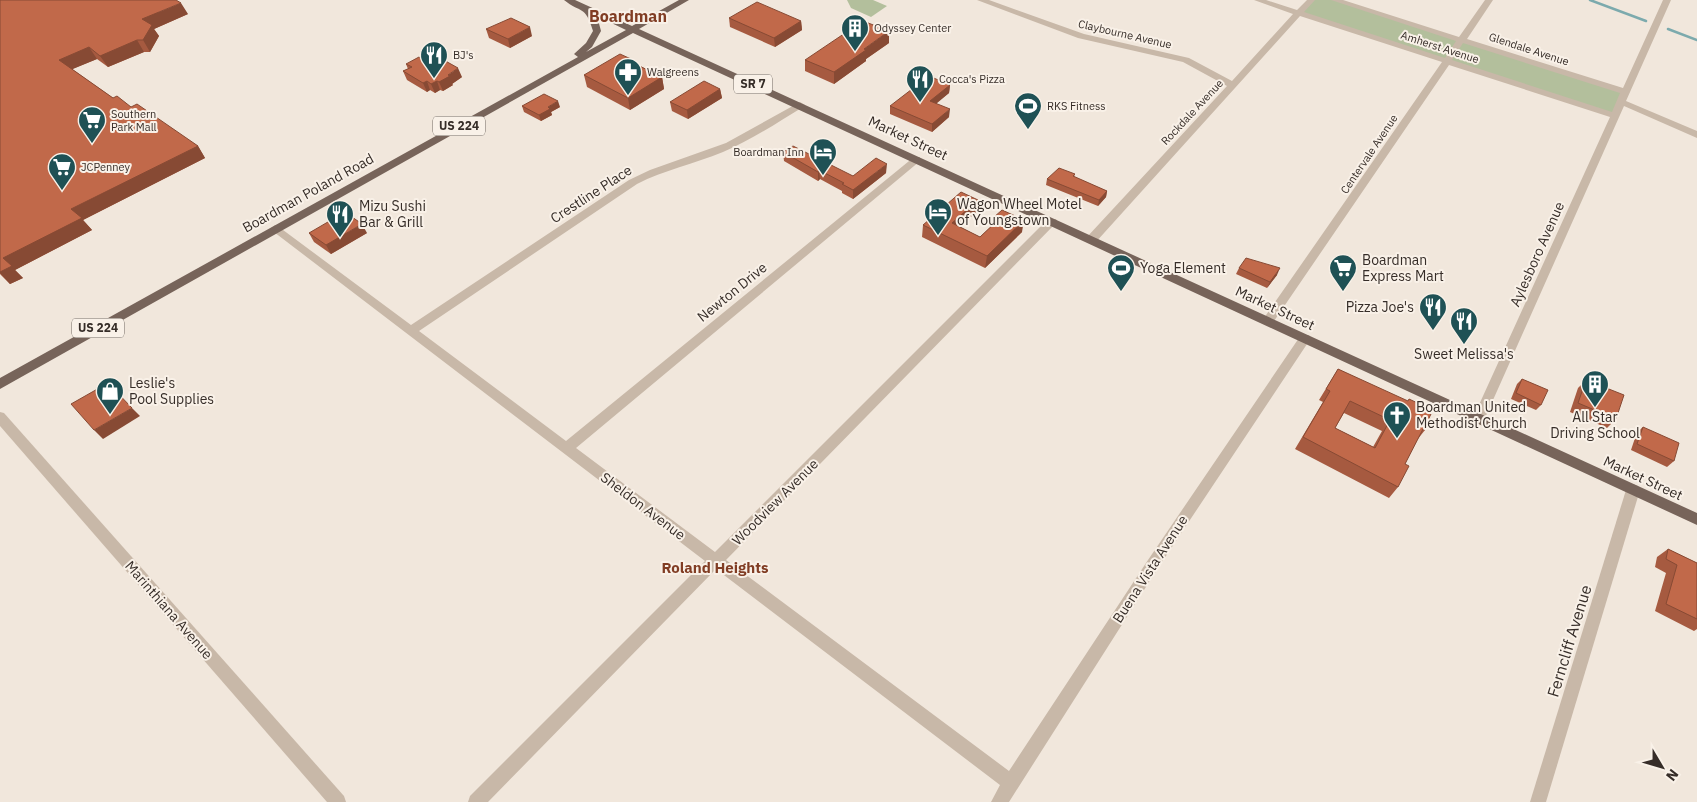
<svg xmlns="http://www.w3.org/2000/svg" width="1697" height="802" font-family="'IBM Plex Sans',sans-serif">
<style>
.green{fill:#b3bf9c}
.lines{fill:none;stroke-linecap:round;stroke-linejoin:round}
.stream{stroke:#7caaad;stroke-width:2.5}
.minor{fill:#c8b8a8;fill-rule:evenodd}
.major{fill:#77645a;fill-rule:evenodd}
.wall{fill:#a65a40;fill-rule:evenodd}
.shaded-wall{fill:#874a34}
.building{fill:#c1694a;stroke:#874a34;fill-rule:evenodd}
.labels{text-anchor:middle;stroke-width:4;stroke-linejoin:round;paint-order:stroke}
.far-poi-label{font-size:11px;fill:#362d28;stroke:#f9f1e8;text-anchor:start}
.far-street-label{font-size:11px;fill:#362d28;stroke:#f9f1e8}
.shield{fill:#f9f1e8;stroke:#706862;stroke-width:1}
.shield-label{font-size:12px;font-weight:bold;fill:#362d28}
.street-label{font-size:14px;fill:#362d28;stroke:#f9f1e8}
.poi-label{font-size:14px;fill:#362d28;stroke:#f9f1e8;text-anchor:start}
.neighbourhood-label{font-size:15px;font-weight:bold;fill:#813d24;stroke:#f9f1e8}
.far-district-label{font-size:16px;font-weight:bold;fill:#813d24;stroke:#f9f1e8}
.near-street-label{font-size:16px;fill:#362d28;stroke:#f9f1e8}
</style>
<rect width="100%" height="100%" fill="#f1e7dc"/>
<!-- green -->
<g class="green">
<path d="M847,0H873L887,6L871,17L851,8Z"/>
<path d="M1311,0H1335L1626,92L1616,116L1299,13Z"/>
</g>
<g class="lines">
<!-- stream -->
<g class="stream">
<path d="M1590,0L1646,21"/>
<path d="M1668,29L1697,40"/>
</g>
<!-- minor -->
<g class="minor">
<path d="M977,0H989L1084,34L1189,58L1232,81L1293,14L1254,0H1266L1297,10L1307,0H1315L1304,12L1445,58L1456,41L1331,0H1343L1459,37L1485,0H1493L1467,39L1623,88L1663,0H1671L1626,101L1697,131V138L1624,106L1485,418L1483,422H1475L1473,418L1610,117L1449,65L1272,324L1268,325L1262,321L1264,318L1442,62L1300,16L1095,243L1091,244L1086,240L1087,237L1227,86L1183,62L1078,38ZM1463,43L1620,93L1612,112L1452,60Z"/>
<path d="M800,102L805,105L803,107C777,123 751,140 723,152C694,164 664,170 637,184L419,331L566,441L914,157H920V161L576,448L715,552L1048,219H1056L1057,221L1056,223L726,560L1009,771L1148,560L1301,335H1309L1311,338L1158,568L1009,802H991L1000,785L716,569L488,802H468L470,796L705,561L270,229L275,225L279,227L411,325L629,180L650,170L726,143Z"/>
<path d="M0,412L4,413L344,796L346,802H327L0,426Z"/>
<path d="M1633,484L1638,486L1640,490L1546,802H1530L1626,490L1628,486Z"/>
</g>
<!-- major -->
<path class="major" d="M564,0H575L632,26L679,0H689L639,29L1697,513V525L633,33L0,389V378L578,57L574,54L586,43L593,31C585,4 581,14 564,0ZM597,16L626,30L586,52L592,47L601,31Z"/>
</g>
<!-- wall -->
<g class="wall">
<path d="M0,0L188,14L154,29L159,36L150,52H144L108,67L97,59L72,69L113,98L131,107L198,146L205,158L83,220L92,230L15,270L23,278L10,284L0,274Z"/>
<path d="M729,18L801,21L802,30L775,47L730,27Z"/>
<path d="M486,29L532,36L510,48L489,38Z"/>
<path d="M889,43L866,59V61L834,84L805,71V60Z"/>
<path d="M632,62L662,77L664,89L630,110L587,87L584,75Z"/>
<path d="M406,64L462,77L452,84L453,85L443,91L440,90L435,93L430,90L427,92L407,80L403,71L408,69Z"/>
<path d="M950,85L949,93L936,103L949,117L932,132L890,114V106Z"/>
<path d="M720,89L722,98L688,119L672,111L670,102Z"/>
<path d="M522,106L560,107L551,112L552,115L541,121L524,112Z"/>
<path d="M783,152L853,176L886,173L853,199L842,193V191L820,179L818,181L784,161Z"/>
<path d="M1075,174L1074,177L1107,191L1106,197L1098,206L1046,185L1047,179Z"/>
<path d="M978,200L976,212L960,227L980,237L992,226L993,218L1022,232L985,268L922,237L923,225Z"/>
<path d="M309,233H367L331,254L314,242Z"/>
<path d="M1239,268L1277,275L1267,288L1236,274Z"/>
<path d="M1338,369L1424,411L1429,418L1425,430L1417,440L1405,464L1398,487L1389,498L1295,449L1323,402L1319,400ZM1344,413L1382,431L1373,447L1335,428Z"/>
<path d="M1522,379L1541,405L1536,410L1511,399L1517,384Z"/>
<path d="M1586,380L1616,419L1607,428L1570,412L1578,388Z"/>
<path d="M1643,427L1674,461L1667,467L1631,450L1637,432Z"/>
<path d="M1668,549L1697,563V629L1694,631L1655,611L1666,573L1655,567L1657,557Z"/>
</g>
<!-- shaded-wall -->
<g class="shaded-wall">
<path d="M181,3L188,14L154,29L159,36L150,52L143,40L142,19Z"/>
<path d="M801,21L802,30L775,47L774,38Z"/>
<path d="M530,27L532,36L510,48L508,39Z"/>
<path d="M889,31V43L866,59V61L834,84V72L864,49Z"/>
<path d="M137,40L144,52L108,67L100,56Z"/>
<path d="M89,47L97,59L68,71L59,60Z"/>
<path d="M458,68L462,77L452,84L453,85L443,91L439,82Z"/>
<path d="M662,77L664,89L630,110L628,98Z"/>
<path d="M427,81L430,90L427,92L423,83Z"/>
<path d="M437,81L440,90L435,93L431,84Z"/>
<path d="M950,85L949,93L930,109V101Z"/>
<path d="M720,89L722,98L688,119L687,110Z"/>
<path d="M558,101L560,107L551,112L552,115L541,121L539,115L548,107Z"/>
<path d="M950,109L949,117L932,132V124Z"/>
<path d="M198,146L205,158L83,220L92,230L15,270L23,278L10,284L0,273L3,258L71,209Z"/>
<path d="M887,164L886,173L853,199V190Z"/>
<path d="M819,170L820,179L818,181V172Z"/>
<path d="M1107,191L1106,197L1098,206L1099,200Z"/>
<path d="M978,200L976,212L951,235L952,223Z"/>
<path d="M1024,220L1022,232L985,268L987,256Z"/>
<path d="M362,224L367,233L331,254L326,245Z"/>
<path d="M1280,268L1277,275L1267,288L1270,282Z"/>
<path d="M132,408L140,416L103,439L94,430Z"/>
</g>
<!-- building -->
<g class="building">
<path d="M0,0H176L181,3L142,19L152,25L143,40H137L100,56L89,47L59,60L113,98L117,96L131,107L137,104L198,146L71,209L82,218L3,258L12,266L0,272Z"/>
<path d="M757,2L801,21L774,38L729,18Z"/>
<path d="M511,18L530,27L508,39L486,29Z"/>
<path d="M863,21L889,31L864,49L866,50L834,72L805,60Z"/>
<path d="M433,54L458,68L448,75L450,76L439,82L437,81L431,84L427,81L423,83L403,71L412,67L406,64L419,57L422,59Z"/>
<path d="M620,54L631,59L629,61L662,77L628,98L584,75Z"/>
<path d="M929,76L950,85L930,101L950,109L932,124L890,106Z"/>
<path d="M704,81L720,89L687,110L670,102Z"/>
<path d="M544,94L558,101L548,107L550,109L539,115L522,106Z"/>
<path d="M793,146L853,176L876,158L887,164L853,190L842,184L844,183L819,170L818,172L783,152Z"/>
<path d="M1059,168L1075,174L1073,176L1107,191L1099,200L1047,179Z"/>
<path d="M961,192L978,200L952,223L980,237L998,220L993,218L1002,210L1024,220L987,256L923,225Z"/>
<path d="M345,212L362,224L326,245L309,233Z"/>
<path d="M1246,258L1280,268L1270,282L1239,268Z"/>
<path d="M1338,369L1408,401L1409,399L1426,407L1424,411L1431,414L1429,418L1431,419L1425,430L1423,429L1405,464L1409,466L1398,487L1303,437L1330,391L1326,389ZM1350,401L1390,420L1375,448L1335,428Z"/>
<path d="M1522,379L1548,390L1541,405L1516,393Z"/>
<path d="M1586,380L1624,395L1616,419L1578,403Z"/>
<path d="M108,383L132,408L94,430L71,404Z"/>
<path d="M1643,427L1679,443L1674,461L1637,444Z"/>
<path d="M1668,549L1697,563V619L1666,604L1677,565L1666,559Z"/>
</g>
<!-- icons -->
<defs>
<g id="building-pin" transform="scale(1.4375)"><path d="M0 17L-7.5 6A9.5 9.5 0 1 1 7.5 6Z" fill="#1f5155" stroke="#f9f1e8"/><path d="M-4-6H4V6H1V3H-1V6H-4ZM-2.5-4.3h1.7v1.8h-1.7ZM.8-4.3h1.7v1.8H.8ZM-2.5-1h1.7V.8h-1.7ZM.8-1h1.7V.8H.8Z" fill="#fff"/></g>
<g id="restaurant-pin" transform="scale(1.4375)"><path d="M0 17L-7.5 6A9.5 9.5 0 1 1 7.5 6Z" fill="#1f5155" stroke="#f9f1e8"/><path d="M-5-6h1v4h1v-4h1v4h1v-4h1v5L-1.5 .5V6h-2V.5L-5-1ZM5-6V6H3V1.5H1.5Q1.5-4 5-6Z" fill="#fff"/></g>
<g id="pharmacy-pin" transform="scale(1.4375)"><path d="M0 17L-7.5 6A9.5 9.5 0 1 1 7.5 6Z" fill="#1f5155" stroke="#f9f1e8"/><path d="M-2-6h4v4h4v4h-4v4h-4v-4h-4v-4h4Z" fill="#fff"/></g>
<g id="stadium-pin" transform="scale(1.4375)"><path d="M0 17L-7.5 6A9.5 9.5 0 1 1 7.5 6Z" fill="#1f5155" stroke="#f9f1e8"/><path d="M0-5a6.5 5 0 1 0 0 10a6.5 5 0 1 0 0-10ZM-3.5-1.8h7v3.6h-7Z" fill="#fff"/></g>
<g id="supermarket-pin" transform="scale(1.4375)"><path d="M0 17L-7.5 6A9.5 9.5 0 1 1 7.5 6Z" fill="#1f5155" stroke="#f9f1e8"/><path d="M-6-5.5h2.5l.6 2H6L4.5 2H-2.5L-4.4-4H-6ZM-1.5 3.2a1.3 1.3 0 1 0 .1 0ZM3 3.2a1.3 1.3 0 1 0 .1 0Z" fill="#fff"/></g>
<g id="hotel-pin" transform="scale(1.4375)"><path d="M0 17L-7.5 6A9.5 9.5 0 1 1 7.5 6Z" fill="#1f5155" stroke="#f9f1e8"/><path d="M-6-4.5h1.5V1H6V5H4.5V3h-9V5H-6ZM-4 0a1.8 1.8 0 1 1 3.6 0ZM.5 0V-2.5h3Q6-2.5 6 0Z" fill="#fff"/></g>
<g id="shop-pin" transform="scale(1.4375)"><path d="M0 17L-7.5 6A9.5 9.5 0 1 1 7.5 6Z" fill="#1f5155" stroke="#f9f1e8"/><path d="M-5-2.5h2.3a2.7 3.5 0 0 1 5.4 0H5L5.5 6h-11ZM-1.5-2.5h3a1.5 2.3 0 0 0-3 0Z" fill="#fff"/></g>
<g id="church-pin" transform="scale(1.4375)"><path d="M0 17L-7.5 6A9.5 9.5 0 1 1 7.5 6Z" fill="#1f5155" stroke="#f9f1e8"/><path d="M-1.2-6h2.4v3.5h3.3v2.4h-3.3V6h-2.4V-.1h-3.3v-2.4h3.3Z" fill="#fff"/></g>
</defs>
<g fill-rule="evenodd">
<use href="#building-pin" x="855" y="28"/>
<use href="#restaurant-pin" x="434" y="55"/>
<use href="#pharmacy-pin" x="628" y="72"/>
<use href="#restaurant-pin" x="920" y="79"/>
<use href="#stadium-pin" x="1028" y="106"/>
<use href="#supermarket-pin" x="92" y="120"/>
<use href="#hotel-pin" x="823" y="152"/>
<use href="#supermarket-pin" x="62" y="167"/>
<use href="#hotel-pin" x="938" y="212"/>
<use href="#restaurant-pin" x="340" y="214"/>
<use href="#stadium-pin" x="1121" y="268"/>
<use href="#supermarket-pin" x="1343" y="268"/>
<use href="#restaurant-pin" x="1433" y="307"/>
<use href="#restaurant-pin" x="1464" y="321"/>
<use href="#building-pin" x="1595" y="384"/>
<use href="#shop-pin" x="110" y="391"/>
<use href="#church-pin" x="1397" y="415"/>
</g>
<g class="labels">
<!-- far-poi labels -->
<g class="far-poi-label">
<text x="874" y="32">Odyssey Center</text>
<text x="453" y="59">BJ's</text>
<text x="647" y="76">Walgreens</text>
<text x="939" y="83">Cocca's Pizza</text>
<text x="1047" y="110">RKS Fitness</text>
<text x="111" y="118">Southern<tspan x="111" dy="13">Park Mall</tspan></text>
<text x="804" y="156" text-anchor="end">Boardman Inn</text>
<text x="81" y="171">JCPenney</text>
</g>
<!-- far-street labels -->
<g class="far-street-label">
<text transform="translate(1125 34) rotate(13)" y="4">Claybourne Avenue</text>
<text transform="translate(1440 47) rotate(18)" y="4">Amherst Avenue</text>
<text transform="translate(1529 49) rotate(18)" y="4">Glendale Avenue</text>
<text transform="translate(1192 112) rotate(-47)" y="4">Rockdale Avenue</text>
<text transform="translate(1369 154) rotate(-56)" y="4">Centervale Avenue</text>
</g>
<!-- shield labels -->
<g class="shield">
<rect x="734" y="74.5" width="38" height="19" rx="4"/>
<rect x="433" y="116.5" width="52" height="19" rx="4"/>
<rect x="72" y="318.5" width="52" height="19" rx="4"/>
</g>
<g class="shield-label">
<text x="753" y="88">SR 7</text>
<text x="459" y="130">US 224</text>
<text x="98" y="332">US 224</text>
</g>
<!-- street labels -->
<g class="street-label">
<text transform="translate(908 138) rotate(25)" y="5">Market Street</text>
<text transform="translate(308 193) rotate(-29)" y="5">Boardman Poland Road</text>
<text transform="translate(591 194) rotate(-33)" y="5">Crestline Place</text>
<text transform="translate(1537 254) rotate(-66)" y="5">Aylesboro Avenue</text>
<text transform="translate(732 292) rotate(-39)" y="5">Newton Drive</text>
<text transform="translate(1275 308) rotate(25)" y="5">Market Street</text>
<text transform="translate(1643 478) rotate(25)" y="5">Market Street</text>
<text transform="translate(775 502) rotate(-45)" y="5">Woodview Avenue</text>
<text transform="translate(643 506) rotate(37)" y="5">Sheldon Avenue</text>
<text transform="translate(1150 569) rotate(-57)" y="5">Buena Vista Avenue</text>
<text transform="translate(169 610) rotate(49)" y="5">Marinthiana Avenue</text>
</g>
<!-- poi labels -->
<g class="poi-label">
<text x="957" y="209">Wagon Wheel Motel<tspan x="957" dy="16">of Youngstown</tspan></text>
<text x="359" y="211">Mizu Sushi<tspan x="359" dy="16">Bar &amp; Grill</tspan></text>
<text x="1362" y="265">Boardman<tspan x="1362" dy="16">Express Mart</tspan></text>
<text x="1140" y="273">Yoga Element</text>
<text x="1414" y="312" text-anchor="end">Pizza Joe's</text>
<text x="1464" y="359" text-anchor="middle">Sweet Melissa's</text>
<text x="129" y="388">Leslie's<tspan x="129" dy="16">Pool Supplies</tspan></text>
<text x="1416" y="412">Boardman United<tspan x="1416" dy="16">Methodist Church</tspan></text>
<text x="1595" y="422" text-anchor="middle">All Star<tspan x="1595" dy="16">Driving School</tspan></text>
</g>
<!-- neighbourhood labels -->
<g class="neighbourhood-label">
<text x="715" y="573">Roland Heights</text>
</g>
<!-- far-district labels -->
<g class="far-district-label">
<text x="628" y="22">Boardman</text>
</g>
<!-- near-street labels -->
<g class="near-street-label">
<text transform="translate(1569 641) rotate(-73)" y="6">Ferncliff Avenue</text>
</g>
</g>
<!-- north arrow -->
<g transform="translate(1662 767) rotate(128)" stroke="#f9f1e8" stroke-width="4" paint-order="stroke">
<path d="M0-4L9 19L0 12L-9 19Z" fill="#362d28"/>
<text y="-8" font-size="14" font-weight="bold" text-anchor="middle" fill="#362d28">N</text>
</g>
</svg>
